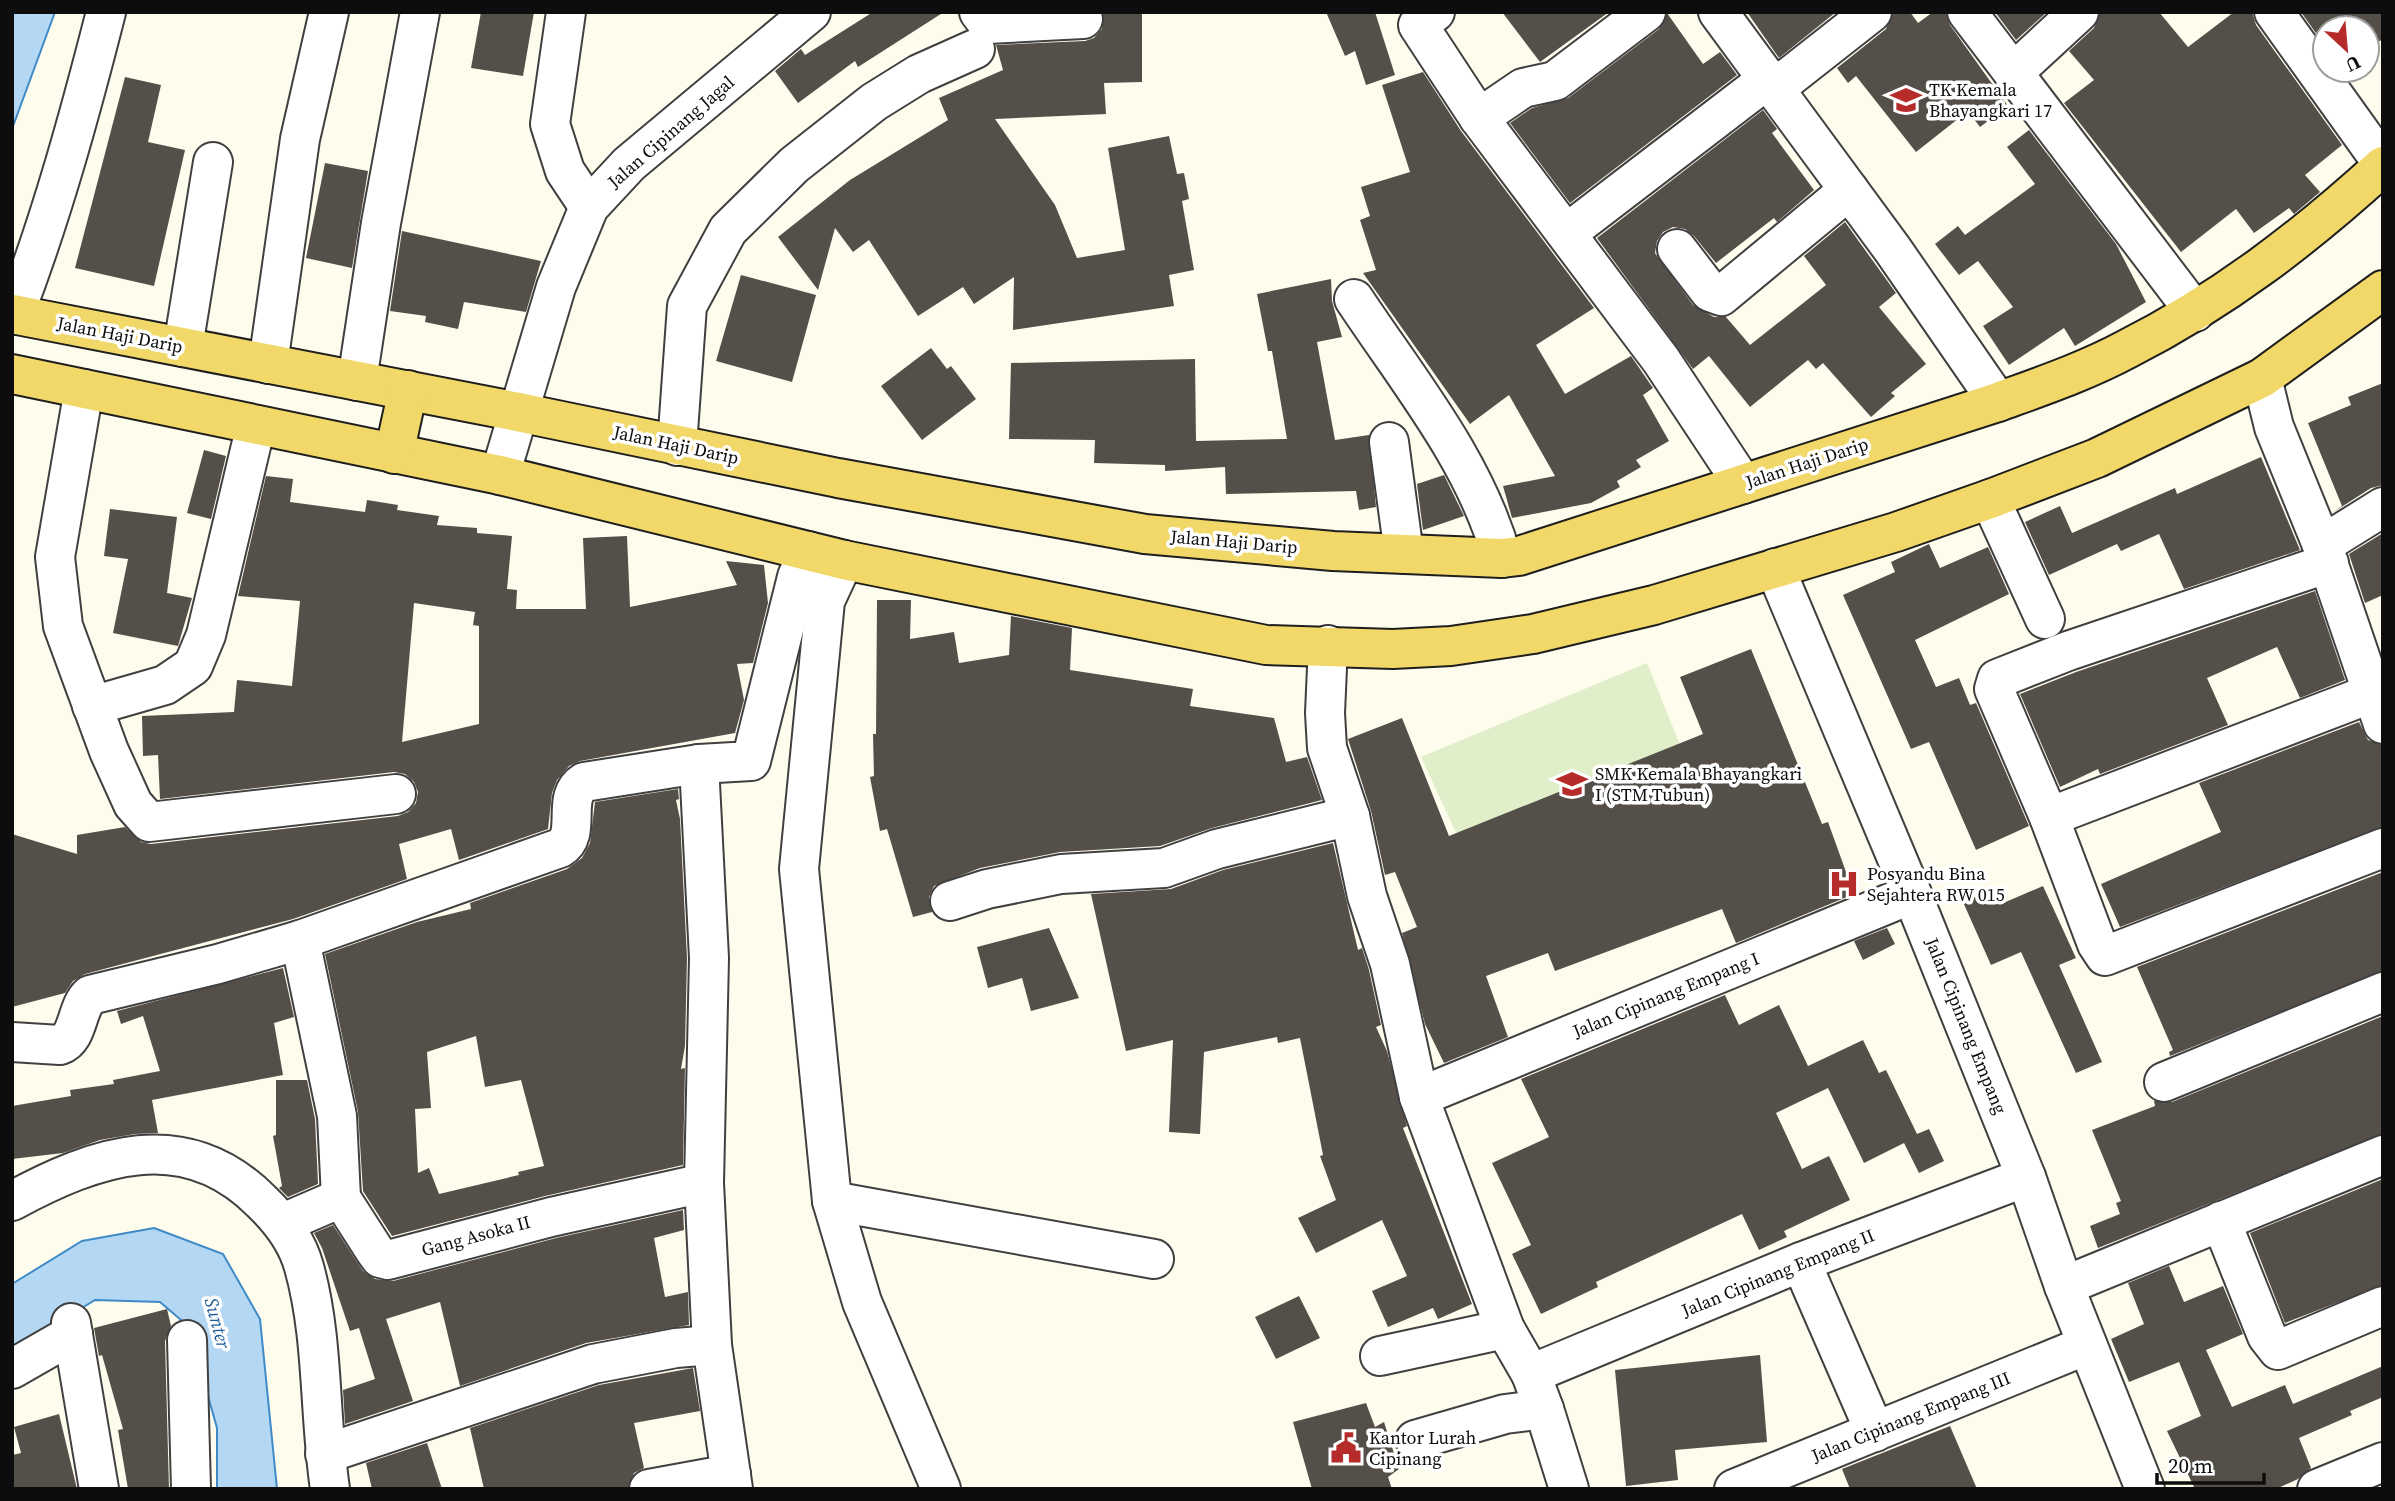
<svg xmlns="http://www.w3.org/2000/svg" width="2395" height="1501" font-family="'Source Serif 4',serif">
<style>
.pitch{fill:#e0efca}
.water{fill:#b4d8f3;stroke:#3f8ac7;stroke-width:2}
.building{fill:#554f4a;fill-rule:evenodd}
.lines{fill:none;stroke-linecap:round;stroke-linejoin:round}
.minor-casing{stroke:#404040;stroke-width:42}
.major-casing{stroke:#1e1e1e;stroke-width:42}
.minor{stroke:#fff;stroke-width:38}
.major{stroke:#f2d869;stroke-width:38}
.labels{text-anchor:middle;stroke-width:7;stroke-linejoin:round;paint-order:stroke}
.poi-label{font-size:18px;fill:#0d0d0d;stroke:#fff;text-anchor:start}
.street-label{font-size:18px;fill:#0d0d0d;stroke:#fff}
.water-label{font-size:19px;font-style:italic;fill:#1c5c99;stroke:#fff}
</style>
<rect width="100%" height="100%" fill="#fefced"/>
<!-- pitch -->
<path class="pitch" d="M1647,663L1680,745L1457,835L1421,757Z"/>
<!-- water -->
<g class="water">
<path d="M12,12H55L12,129Z"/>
<path d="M154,1228L223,1254L260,1319L277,1489H217V1428L188,1326L160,1302L95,1300L12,1351V1284L82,1241Z"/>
</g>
<!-- building -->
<g class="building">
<path d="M481,12H534L523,76L471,68Z"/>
<path d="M873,12H944L858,67L855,61L798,103L775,71L801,49L805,55Z"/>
<path d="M1103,12H1142V82L1104,83L1106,114L995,119L1055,205L1077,258L1125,250L1108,148L1169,136L1177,174L1184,173L1189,199L1182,201L1194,270L1169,275L1174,306L1013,330L1014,277L974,304L963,287L918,316L869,240L853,252L835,228L818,290L778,237L850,180L948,120L939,98L1003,70L996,45L1085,41L1094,38L1102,29Z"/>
<path d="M1326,12H1375L1395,75L1366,85L1355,51L1345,56Z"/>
<path d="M1502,12H1609L1540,62Z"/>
<path d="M1747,12H1836L1779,58Z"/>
<path d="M1893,12H1910L1918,23L1933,12H1946L1950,25L2008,106L1980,127L1968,111L1916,152L1856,76L1848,83L1837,68L1886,29Z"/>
<path d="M1995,12H2047L2016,40Z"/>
<path d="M2100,12H2159L2188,47L2234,12H2252L2256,25L2342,145L2305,175L2320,192L2294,214L2289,208L2254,233L2236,209L2181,252L2064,103L2094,80L2069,51L2094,28Z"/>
<path d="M2301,12H2383V39L2367,49V28H2325V46Z"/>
<path d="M1667,13L1703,64L1720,52L1737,75L1570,203L1510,123L1532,108L1568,98L1659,29Z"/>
<path d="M1423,72L1461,131L1594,308L1536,345L1565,394L1631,356L1653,388L1643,395L1669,441L1636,460L1641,467L1617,481L1620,487L1591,503L1512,518L1503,486L1555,476L1509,395L1470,424L1363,273L1376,270L1360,220L1370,216L1361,187L1410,172L1382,85Z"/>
<path d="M125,77L161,85L148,142L185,150L154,286L75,268Z"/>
<path d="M1763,110L1777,129L1772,133L1814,190L1777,222L1774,218L1716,263L1694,236L1685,229L1673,227L1663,232L1657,241L1655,253L1693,305L1714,317H1726L1750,345L1826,285L1804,256L1845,222L1896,293L1879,307L1926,364L1891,393L1895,396L1871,417L1823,363L1816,369L1808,360L1750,407L1709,356L1693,369L1597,238Z"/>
<path d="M2029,130L2116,244L2146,302L2075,346L2064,328L2009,365L1983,326L2013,307L1978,261L1959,275L1935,244L1958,226L1965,235L2035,184L2007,147Z"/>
<path d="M325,163L368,171L352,268L306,258Z"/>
<path d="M402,231L541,261L526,312L464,302L458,329L425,322L426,316L390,311Z"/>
<path d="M741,275L816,295L792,382L716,361Z"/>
<path d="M1331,279L1332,301L1342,337L1317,342L1335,440L1369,435L1376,507L1359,510L1356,491L1226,494L1225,467L1165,471V465L1094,463L1095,440L1009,439L1011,363L1195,359L1196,441L1287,439L1272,351H1268L1257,294Z"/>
<path d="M931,348L947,369L951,366L976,399L922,440L881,386Z"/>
<path d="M2383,383V485L2371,488L2332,513L2342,506L2308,423L2351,405L2348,397Z"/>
<path d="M204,450L226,456L211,519L187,513Z"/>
<path d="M2261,457L2300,550L2184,589L2159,534L2121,551L2117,544L2049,575L2025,522L2060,506L2072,533L2175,488L2177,494Z"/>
<path d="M1444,475L1464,516L1423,530L1417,484Z"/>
<path d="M266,476L293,479L290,502L365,512L367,500L398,505L397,510L439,516L437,525L477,528V533L512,536L507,589L517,590L516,609H586L583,538L627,536L630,607L737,585L726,561L764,565L768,603L753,663L737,664L744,700L735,733L580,761L569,766L557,780L552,793L548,829L459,860L451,829L399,844L407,879L293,919L85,974L73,981L65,993L12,1007V834L77,854V835L125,827L141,842L151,844L398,816L408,812L416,803L418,792L414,782L405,774L394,772L160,799L158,755L143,756L142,716L234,712L237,680L292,686L300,601L238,596ZM414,603L475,612L473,625L479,626V724L402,742Z"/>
<path d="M110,509L177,517L167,593L192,598L178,646L113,633L128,559L104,556Z"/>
<path d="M2383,533V595L2365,603L2349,554Z"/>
<path d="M1929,544L1940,568L1988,547L2009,594L1915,640L1936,687L1959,678L1970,705L1976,703L2029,826L1976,850L1929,742L1911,749L1843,595L1895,572L1891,562Z"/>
<path d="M2315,591L2345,680L2300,698L2277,647L2207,678L2228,725L2100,774L2098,769L2060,787L2020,694L2076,672Z"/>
<path d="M877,600H911L910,639L954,632L959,663L1009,655L1011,616L1072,628L1070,670L1193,689L1190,706L1274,718L1286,762L1307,757L1322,800L1212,828L1160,846L1060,852L980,868L934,886L929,897L932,912L913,917L887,829L880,831L870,777L874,776L873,734H876Z"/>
<path d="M1751,649L1822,824L1828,822L1854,894L1736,943L1722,909L1555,971L1548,953L1486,976L1508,1037L1444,1063L1425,1024L1402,933L1417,927L1395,872L1385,875L1371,811L1348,739L1402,718L1449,836L1703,734L1680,677Z"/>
<path d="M2359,722L2368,740L2383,745V827L2120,927L2101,884L2221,832L2199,783Z"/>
<path d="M678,789L679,799L676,800L680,819L687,958L685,1046L681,1069L685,1068L683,1165L545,1196L392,1236L363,1191L358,1112L325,954L417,922L471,909L470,903L567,869L582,858L590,843L595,802ZM476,1036L485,1087L521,1080L544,1166L518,1172L519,1175L439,1194L429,1168L418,1173L415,1109L431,1108L427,1052Z"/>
<path d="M1333,843L1358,950L1362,948L1369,970L1381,1025L1376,1027L1387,1051L1407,1126L1403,1128L1472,1304L1438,1319L1433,1308L1388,1327L1372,1291L1407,1276L1382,1220L1316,1253L1298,1218L1336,1200L1320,1156L1323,1155L1300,1038L1278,1043L1277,1037L1204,1052L1200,1134L1169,1132L1173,1040L1126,1051L1091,894L1171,889L1223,870Z"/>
<path d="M2383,872V971L2170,1056L2169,1052L2173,1050L2137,967Z"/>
<path d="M2043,886L2076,958L2059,965L2102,1062L2076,1073L2021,952L1991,965L1963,902L1994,888L2001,904Z"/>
<path d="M1049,928L1079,998L1031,1011L1022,978L988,988L977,947Z"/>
<path d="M1887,928L1895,944L1863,960L1854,941Z"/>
<path d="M283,968L294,1017L274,1023L283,1075L152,1100L158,1133L135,1134L100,1140L63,1153L12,1159V1106L71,1096L70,1090L114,1084L113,1080L160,1071L143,1016L121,1024L117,1011Z"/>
<path d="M1725,995L1739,1025L1779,1005L1808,1066L1863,1040L1879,1073L1886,1070L1917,1134L1929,1129L1944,1161L1919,1173L1904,1143L1864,1163L1828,1088L1776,1113L1802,1169L1829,1156L1850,1200L1784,1231L1787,1237L1759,1250L1742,1214L1596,1282L1598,1287L1541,1314L1512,1254L1531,1245L1492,1163L1549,1137L1521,1079Z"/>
<path d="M2383,1016V1134L2098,1248L2090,1226L2120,1214L2116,1203L2121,1201L2092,1130L2155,1106L2154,1101L2172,1102Z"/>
<path d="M276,1080H307L315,1119L318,1184L288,1197L279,1188L282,1186L273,1136L276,1135Z"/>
<path d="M2383,1179V1285L2285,1323L2250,1233Z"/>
<path d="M683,1210L684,1230L654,1238L665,1297L688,1292L689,1325L586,1343L460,1386L440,1302L386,1319L413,1401L345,1424L343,1390L375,1379L359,1328L350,1331L322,1248L314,1233L333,1225L363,1271L375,1279L393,1281L556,1238Z"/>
<path d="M2169,1266L2184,1302L2223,1286L2243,1334L2206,1350L2232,1407L2285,1385L2293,1404L2383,1366V1397L2350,1411L2352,1415L2299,1438L2311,1468L2298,1479L2276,1489H2195L2167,1431L2201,1416L2179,1362L2129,1382L2111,1339L2144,1324L2128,1283Z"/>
<path d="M1299,1296L1320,1338L1276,1359L1255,1317Z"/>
<path d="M167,1309L171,1326L165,1341L169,1489H128L118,1430L123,1429L102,1355L99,1356L94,1328Z"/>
<path d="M1760,1355L1767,1442L1675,1450L1678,1480L1626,1486L1615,1370Z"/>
<path d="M693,1368L700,1411L634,1423L644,1468L634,1473L628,1489H484L470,1428L599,1385Z"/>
<path d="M1366,1403L1375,1427L1384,1422L1399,1469L1388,1477L1392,1489H1312L1293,1422Z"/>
<path d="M59,1414L77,1489H12V1455L21,1453L14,1427Z"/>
<path d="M1950,1426L1977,1489H1850L1842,1469Z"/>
<path d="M427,1443L442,1489H372L366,1463Z"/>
</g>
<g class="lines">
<!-- minor casing -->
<g class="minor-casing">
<g id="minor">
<path d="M566,12L550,124L565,171L589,207"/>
<path d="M979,12L988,24L1083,19"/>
<path d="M1435,12L1418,25L1479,118L1661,360L1743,484"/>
<path d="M1718,12L1893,250L1998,402"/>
<path d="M1967,12L2195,312"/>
<path d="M2274,12L2383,164"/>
<path d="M2013,73L2079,12"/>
<path d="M1774,89L1872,12"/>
<path d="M1479,118L1523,88L1555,81L1646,12"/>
<path d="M1567,233L1768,79"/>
<path d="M1677,249L1710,292L1721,296L1849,190"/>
<path d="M1354,299C1409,382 1475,461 1502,558"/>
<path d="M14,315C52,216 80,114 106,12"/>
<path d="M183,347L213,162"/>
<path d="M268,364L300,139L329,12"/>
<path d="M2262,378L2274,427L2322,545L2383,724"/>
<path d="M357,381L381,223L420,12"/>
<path d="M84,389L55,557L63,626L109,751L133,804L149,822L396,794"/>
<path d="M1389,442L1404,554"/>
<path d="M677,446L687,306L728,230L794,165L874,102L919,74L975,49"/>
<path d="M500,475L556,287L589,207L629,164L811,12"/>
<path d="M1990,499L2045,619"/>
<path d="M2322,545L2383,507"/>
<path d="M844,560L825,601L799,869L832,1201L862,1302L941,1489"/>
<path d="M2329,563L2068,651L1997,679L1994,689L2049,817L2097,944L2105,956L2383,848"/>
<path d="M1775,568L1912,894L2026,1177L2064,1286L2145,1489"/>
<path d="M1328,645L1325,713L1327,748L1350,816L1367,896L1390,964L1419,1097L1505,1329L1531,1374L1544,1409L1569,1489"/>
<path d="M92,706L165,685L193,666L206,635L256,425"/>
<path d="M699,764L709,958L704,1183L712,1345L733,1489"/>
<path d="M2049,817L2383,689"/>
<path d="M950,901L987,889L1061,874L1164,868L1217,849L1350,816"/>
<path d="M12,1042L60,1045C79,1038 76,1008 90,995L218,964L300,940"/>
<path d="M2164,1082L2383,992"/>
<path d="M1419,1097L1912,894"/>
<path d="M341,1198L337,1116L300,940L560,848C583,834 560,797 584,782L699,764L751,761L797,577L808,551"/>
<path d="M12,1201C95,1156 184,1124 261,1201C280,1219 297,1241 304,1267C324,1338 319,1416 330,1489"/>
<path d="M832,1201L1154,1259"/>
<path d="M2221,1221L2267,1336L2278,1350L2383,1306"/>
<path d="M283,1223L341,1198L375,1251L380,1258L388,1260L551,1217L704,1183"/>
<path d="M1801,1262L1875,1432"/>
<path d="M2064,1286L2383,1155"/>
<path d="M71,1323L99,1489"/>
<path d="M187,1340L191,1489"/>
<path d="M1380,1356L1505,1329"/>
<path d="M12,1369L73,1334"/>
<path d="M1531,1374L1801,1262L2026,1177"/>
<path d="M1415,1440L1505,1414L1544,1409"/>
<path d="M325,1454L593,1364L676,1348L712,1345"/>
<path d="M649,1489L731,1474"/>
<path d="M1734,1489L2087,1345"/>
<path d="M2317,1489L2383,1462"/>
</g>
</g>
<!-- major casing -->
<g class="major-casing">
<g id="major">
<path d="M12,314L518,412L838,478L1145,534L1333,551L1502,558L1519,556L1998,402C2042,386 2086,371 2127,349C2222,301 2304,238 2383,166"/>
<path d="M12,374L500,475L844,560L1266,645L1393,649L1451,646L1533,634L1654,605L1896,532L1990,499L2097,458L2262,378L2383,290"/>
<path d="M394,454L408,390"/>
</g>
</g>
<!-- minor -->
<use href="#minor" class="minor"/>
<!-- major -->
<use href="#major" class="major"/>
</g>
<!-- icons -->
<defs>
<g id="school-bare" transform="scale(2.415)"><path d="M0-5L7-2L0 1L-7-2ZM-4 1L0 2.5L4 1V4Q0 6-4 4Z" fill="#b62c2b" stroke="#fff" stroke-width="2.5" paint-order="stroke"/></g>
<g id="hospital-bare" transform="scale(2.415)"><path d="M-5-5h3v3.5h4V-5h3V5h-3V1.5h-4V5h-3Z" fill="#b62c2b" stroke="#fff" stroke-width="2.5" paint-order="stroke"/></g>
<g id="civic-bare" transform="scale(2.415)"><path d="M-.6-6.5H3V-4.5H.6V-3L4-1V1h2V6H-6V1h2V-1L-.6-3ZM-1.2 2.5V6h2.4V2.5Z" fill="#b62c2b" stroke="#fff" stroke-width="2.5" paint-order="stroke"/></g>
</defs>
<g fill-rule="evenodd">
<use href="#school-bare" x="1906" y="100"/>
<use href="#school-bare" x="1572" y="784"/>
<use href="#hospital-bare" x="1844" y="884"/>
<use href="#civic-bare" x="1346" y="1448"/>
</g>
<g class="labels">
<!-- poi labels -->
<g class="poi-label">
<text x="1929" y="96">TK Kemala<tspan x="1929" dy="21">Bhayangkari 17</tspan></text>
<text x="1595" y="780">SMK Kemala Bhayangkari<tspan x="1595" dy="21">I (STM Tubun)</tspan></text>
<text x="1867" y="880">Posyandu Bina<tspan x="1867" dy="21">Sejahtera RW 015</tspan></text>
<text x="1369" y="1444">Kantor Lurah<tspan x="1369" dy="21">Cipinang</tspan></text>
</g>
<!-- street labels -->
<g class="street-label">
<text transform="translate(671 132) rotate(-41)" y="6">Jalan Cipinang Jagal</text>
<text transform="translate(120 335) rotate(11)" y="6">Jalan Haji Darip</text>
<text transform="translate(676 445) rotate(12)" y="6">Jalan Haji Darip</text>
<text transform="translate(1807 463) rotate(-18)" y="6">Jalan Haji Darip</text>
<text transform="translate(1234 542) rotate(5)" y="6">Jalan Haji Darip</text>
<text transform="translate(1666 995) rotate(-22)" y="6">Jalan Cipinang Empang I</text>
<text transform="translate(1966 1026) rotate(68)" y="6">Jalan Cipinang Empang</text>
<text transform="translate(476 1236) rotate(-15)" y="6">Gang Asoka II</text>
<text transform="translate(1778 1273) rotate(-22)" y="6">Jalan Cipinang Empang II</text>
<text transform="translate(1911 1417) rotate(-22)" y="6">Jalan Cipinang Empang III</text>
</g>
<!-- water labels -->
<g class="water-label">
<text transform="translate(218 1323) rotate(75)" y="7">Sunter</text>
</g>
</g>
<!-- border -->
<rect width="2395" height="1501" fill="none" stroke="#0d0d0d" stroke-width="28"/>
<!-- north arrow -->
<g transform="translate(2346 49) rotate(154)"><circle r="33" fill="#ffffff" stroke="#9e9e9e" stroke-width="2"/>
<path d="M0-5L12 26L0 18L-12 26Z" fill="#b62c2b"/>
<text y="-10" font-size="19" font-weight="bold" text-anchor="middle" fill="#0d0d0d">U</text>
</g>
<!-- scale -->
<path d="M2157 1473v10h107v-10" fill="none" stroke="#0d0d0d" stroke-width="3.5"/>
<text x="2168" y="1473" font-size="21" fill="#0d0d0d" stroke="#ffffff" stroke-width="5" paint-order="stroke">20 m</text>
</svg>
